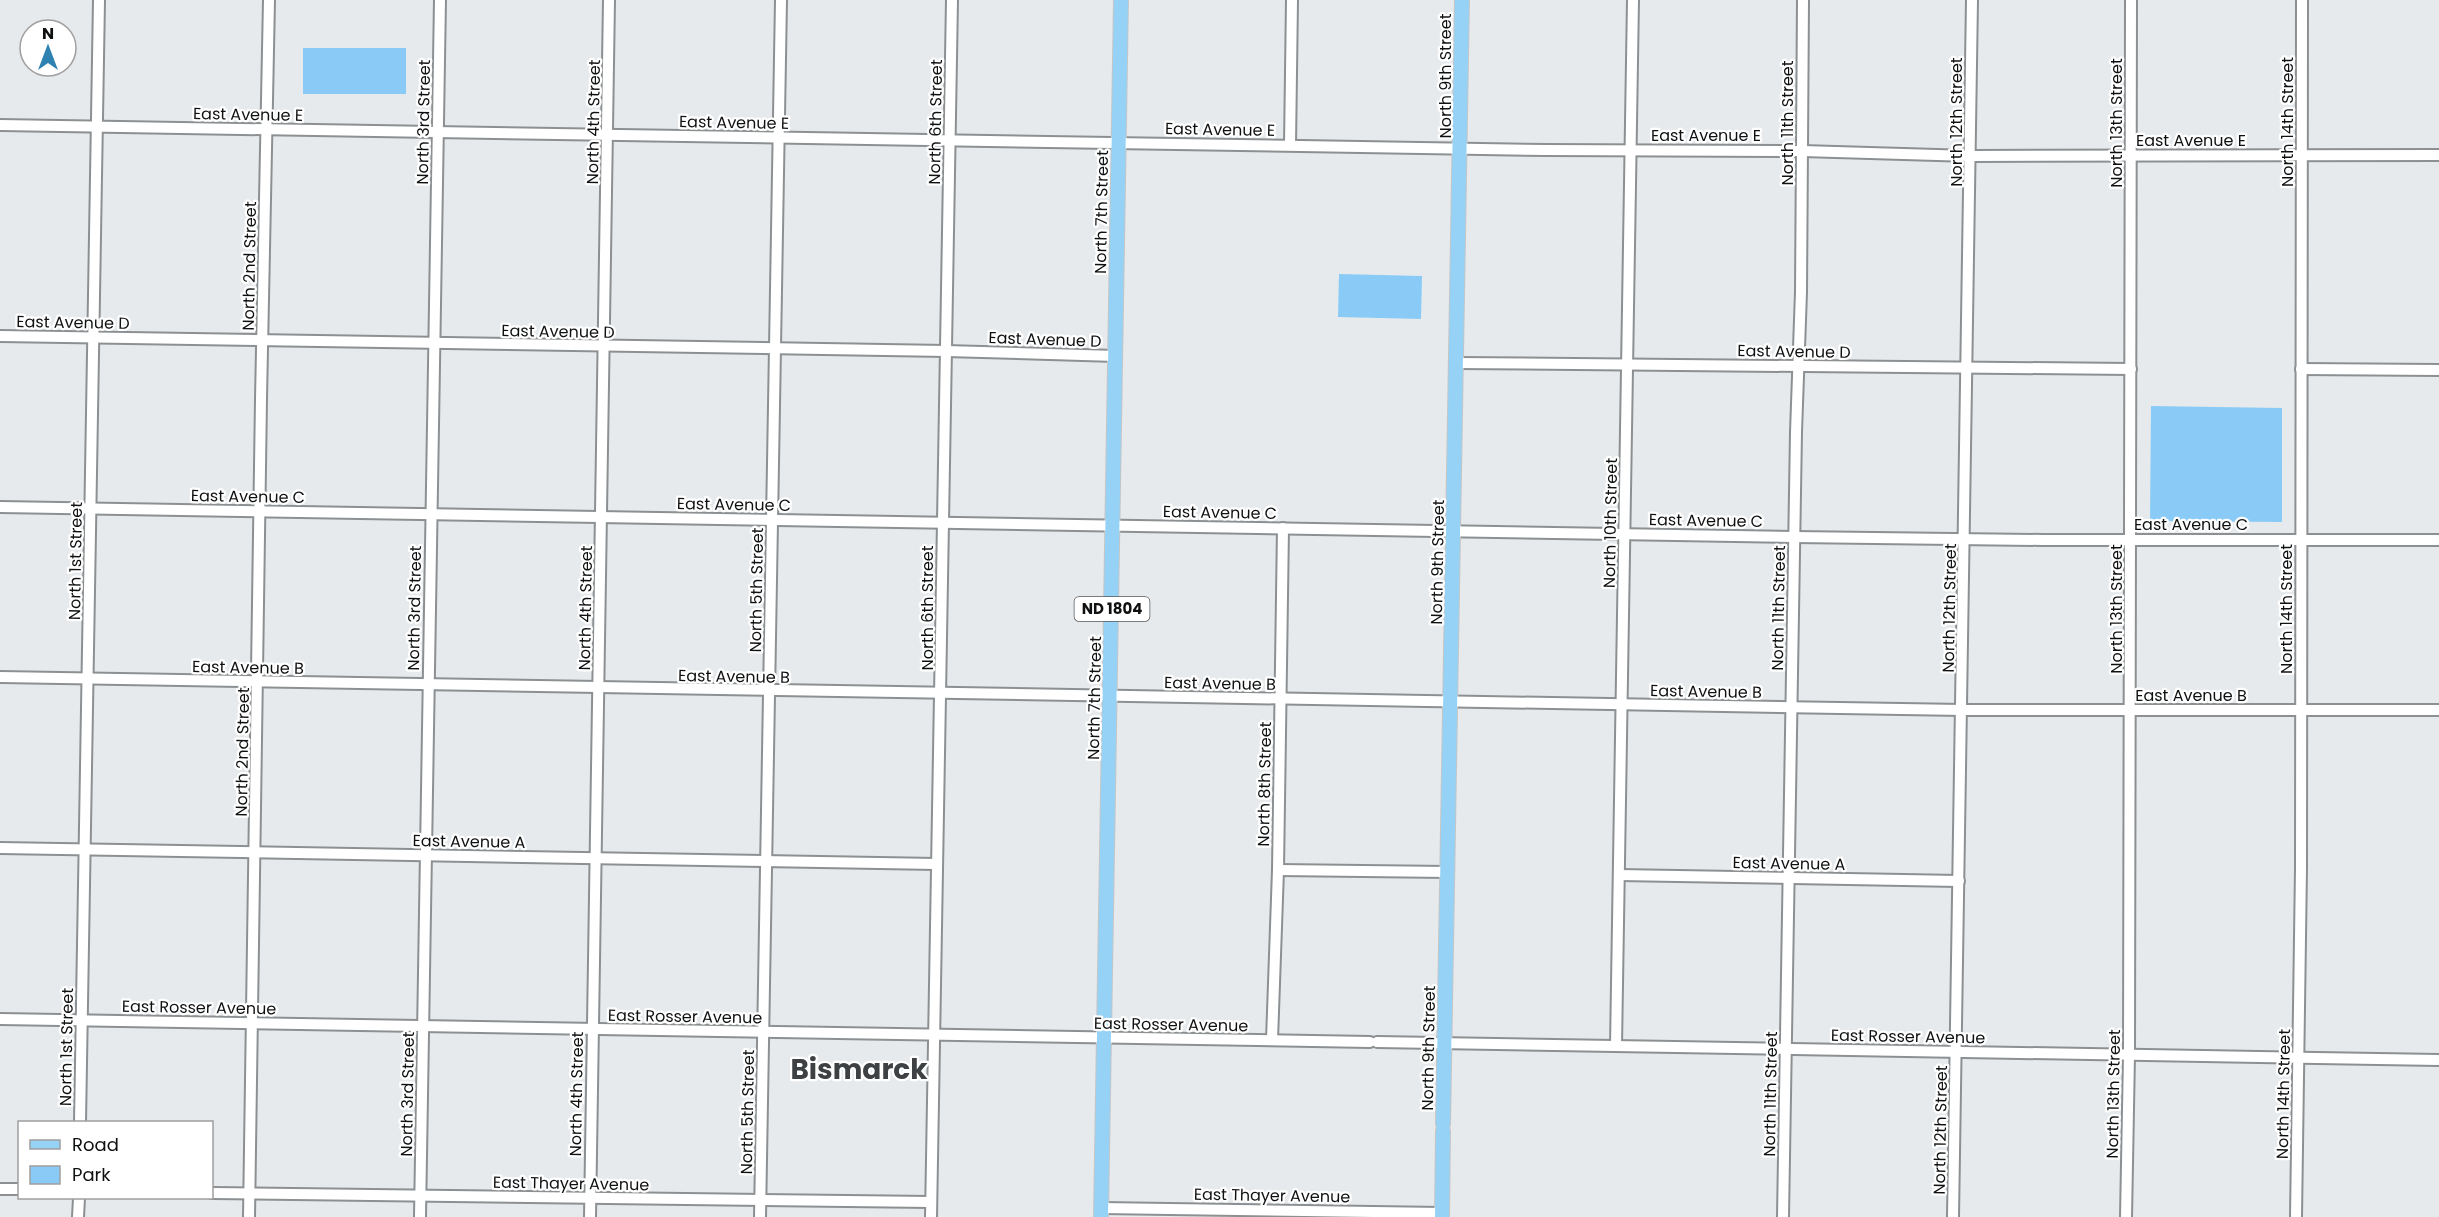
<svg xmlns="http://www.w3.org/2000/svg" width="2439" height="1217" font-family="Poppins,sans-serif">
<style>
.green{fill:#89cbf6}
.lines{fill:none;stroke-linecap:round;stroke-linejoin:round}
.minor-casing{stroke:#8c9092;stroke-width:14}
.major-casing{stroke:#c5c6c6;stroke-width:16}
.minor{stroke:#fff;stroke-width:10}
.major{stroke:#95d2f6;stroke-width:14}
.labels{text-anchor:middle;stroke-width:4.5;stroke-linejoin:round;paint-order:stroke}
.shield{fill:#fff;stroke:#575858;stroke-width:1.5}
.shield-label{font-size:15px;font-weight:bold;fill:#0f1011}
.street-label{font-size:16px;fill:#0f1011;stroke:#fff}
.town-label{font-size:28px;font-weight:bold;fill:#3e4143;stroke:#fff}
</style>
<rect width="100%" height="100%" fill="#e6eaec"/>
<!-- green -->
<g class="green">
<rect x="303" y="48" width="103" height="46"/>
<path d="M1339,274L1422,276L1421,319L1338,317Z"/>
<path d="M2151,406L2282,408V522L2150,521Z"/>
</g>
<g class="lines">
<!-- minor casing -->
<g class="minor-casing">
<g id="minor">
<path d="M0,125L1546,150L1802,151L1971,156L2439,155"/>
<path d="M1290,145L1292,0"/>
<path d="M0,336L946,351L1116,356"/>
<path d="M1456,363L2131,369"/>
<path d="M2301,369L2439,370"/>
<path d="M0,507L1794,537L2043,540H2439"/>
<path d="M0,677L1963,710H2439"/>
<path d="M0,848L937,864"/>
<path d="M1278,870L1448,872"/>
<path d="M1619,875L1959,881"/>
<path d="M0,1019L1370,1042"/>
<path d="M1272,1040L1278,870L1283,528"/>
<path d="M1377,1042L2439,1060"/>
<path d="M1616,1046L1633,0"/>
<path d="M80,1122L99,0"/>
<path d="M0,1189H20"/>
<path d="M212,1193L931,1202"/>
<path d="M1101,1208L1442,1213"/>
<path d="M78,1217L79,1198"/>
<path d="M249,1217L261,399L269,0"/>
<path d="M420,1217L440,0"/>
<path d="M590,1217L609,0"/>
<path d="M760,1217L781,0"/>
<path d="M931,1217L952,0"/>
<path d="M1783,1217L1796,432L1801,292L1803,0"/>
<path d="M1953,1217L1972,0"/>
<path d="M2126,1217L2129,1055L2131,0"/>
<path d="M2296,1217L2301,868L2302,0"/>
</g>
</g>
<!-- major casing -->
<g class="major-casing">
<g id="major">
<path d="M1443,1124L1462,0"/>
<path d="M1101,1217L1121,0"/>
<path d="M1442,1217L1443,1131"/>
</g>
</g>
<!-- minor -->
<use href="#minor" class="minor"/>
<!-- major -->
<use href="#major" class="major"/>
</g>
<g class="labels">
<!-- shield labels -->
<rect class="shield" x="1074.5" y="597" width="75" height="24" rx="4.5"/>
<g class="shield-label">
<text x="1112" y="614">ND 1804</text>
</g>
<!-- street labels -->
<g class="street-label">
<text transform="translate(1445 76) rotate(-90)" y="6">North 9th Street</text>
<text transform="translate(248 114) rotate(1)" y="6">East Avenue E</text>
<text transform="translate(423 122) rotate(-89)" y="6">North 3rd Street</text>
<text transform="translate(593 122) rotate(-89)" y="6">North 4th Street</text>
<text transform="translate(734 122) rotate(1)" y="6">East Avenue E</text>
<text transform="translate(935 122) rotate(-89)" y="6">North 6th Street</text>
<text transform="translate(1956 122) rotate(-90)" y="6">North 12th Street</text>
<text transform="translate(2287 122) rotate(-90)" y="6">North 14th Street</text>
<text transform="translate(1787 123) rotate(-90)" y="6">North 11th Street</text>
<text transform="translate(2116 123) rotate(-90)" y="6">North 13th Street</text>
<text transform="translate(1220 129) rotate(1)" y="6">East Avenue E</text>
<text x="1706" y="141">East Avenue E</text>
<text x="2191" y="146">East Avenue E</text>
<text transform="translate(1101 212) rotate(-89)" y="6">North 7th Street</text>
<text transform="translate(249 266) rotate(-89)" y="6">North 2nd Street</text>
<text transform="translate(73 322) rotate(1)" y="6">East Avenue D</text>
<text transform="translate(558 331) rotate(1)" y="6">East Avenue D</text>
<text transform="translate(1045 339) rotate(2)" y="6">East Avenue D</text>
<text transform="translate(1794 351) rotate(1)" y="6">East Avenue D</text>
<text transform="translate(248 496) rotate(1)" y="6">East Avenue C</text>
<text transform="translate(734 504) rotate(1)" y="6">East Avenue C</text>
<text transform="translate(1220 512) rotate(1)" y="6">East Avenue C</text>
<text transform="translate(1706 520) rotate(1)" y="6">East Avenue C</text>
<text transform="translate(1610 523) rotate(-89)" y="6">North 10th Street</text>
<text x="2191" y="530">East Avenue C</text>
<text transform="translate(75 561) rotate(-89)" y="6">North 1st Street</text>
<text transform="translate(1437 562) rotate(-89)" y="6">North 9th Street</text>
<text transform="translate(756 590) rotate(-89)" y="6">North 5th Street</text>
<text transform="translate(414 608) rotate(-89)" y="6">North 3rd Street</text>
<text transform="translate(585 608) rotate(-89)" y="6">North 4th Street</text>
<text transform="translate(927 608) rotate(-90)" y="6">North 6th Street</text>
<text transform="translate(1778 608) rotate(-89)" y="6">North 11th Street</text>
<text transform="translate(1949 608) rotate(-89)" y="6">North 12th Street</text>
<text transform="translate(2116 609) rotate(-90)" y="6">North 13th Street</text>
<text transform="translate(2286 609) rotate(-90)" y="6">North 14th Street</text>
<text transform="translate(248 667) rotate(1)" y="6">East Avenue B</text>
<text transform="translate(734 676) rotate(1)" y="6">East Avenue B</text>
<text transform="translate(1220 683) rotate(1)" y="6">East Avenue B</text>
<text transform="translate(1706 691) rotate(1)" y="6">East Avenue B</text>
<text x="2191" y="701">East Avenue B</text>
<text transform="translate(1094 698) rotate(-89)" y="6">North 7th Street</text>
<text transform="translate(242 752) rotate(-89)" y="6">North 2nd Street</text>
<text transform="translate(1264 784) rotate(-89)" y="6">North 8th Street</text>
<text transform="translate(469 841) rotate(1)" y="6">East Avenue A</text>
<text transform="translate(1789 863) rotate(1)" y="6">East Avenue A</text>
<text transform="translate(199 1007) rotate(1)" y="6">East Rosser Avenue</text>
<text transform="translate(685 1016) rotate(1)" y="6">East Rosser Avenue</text>
<text transform="translate(1171 1024) rotate(1)" y="6">East Rosser Avenue</text>
<text transform="translate(1908 1036) rotate(1)" y="6">East Rosser Avenue</text>
<text transform="translate(66 1047) rotate(-89)" y="6">North 1st Street</text>
<text transform="translate(1428 1048) rotate(-89)" y="6">North 9th Street</text>
<text transform="translate(407 1094) rotate(-89)" y="6">North 3rd Street</text>
<text transform="translate(576 1094) rotate(-89)" y="6">North 4th Street</text>
<text transform="translate(1770 1094) rotate(-89)" y="6">North 11th Street</text>
<text transform="translate(2113 1094) rotate(-89)" y="6">North 13th Street</text>
<text transform="translate(2283 1094) rotate(-89)" y="6">North 14th Street</text>
<text transform="translate(747 1112) rotate(-89)" y="6">North 5th Street</text>
<text transform="translate(1940 1130) rotate(-89)" y="6">North 12th Street</text>
<text transform="translate(571 1183) rotate(1)" y="6">East Thayer Avenue</text>
<text transform="translate(1272 1195) rotate(1)" y="6">East Thayer Avenue</text>
</g>
<!-- town labels -->
<g class="town-label">
<text x="859" y="1079">Bismarck</text>
</g>
</g>
<!-- legend -->
<rect x="18" y="1121" width="195" height="78" fill="#ffffff" stroke="#9f9fa0" stroke-width="1.5"/>
<rect x="30" y="1140" width="30" height="9" fill="#95d2f6" stroke="#9f9fa0" stroke-width="1.5"/>
<text x="72" y="1151" font-size="18" fill="#0f1011">Road</text>
<rect x="30" y="1166" width="30" height="18" fill="#89cbf6" stroke="#9f9fa0" stroke-width="1.5"/>
<text x="72" y="1181" font-size="18" fill="#0f1011">Park</text>
<!-- north arrow -->
<g transform="translate(48 48)"><circle r="28" fill="#ffffff" stroke="#9f9fa0" stroke-width="1.5"/>
<path d="M0-4.5L10 22L0 15L-10 22Z" fill="#2e82b2"/>
<text y="-9" font-size="16" font-weight="bold" text-anchor="middle" fill="#0f1011">N</text>
</g>
</svg>
